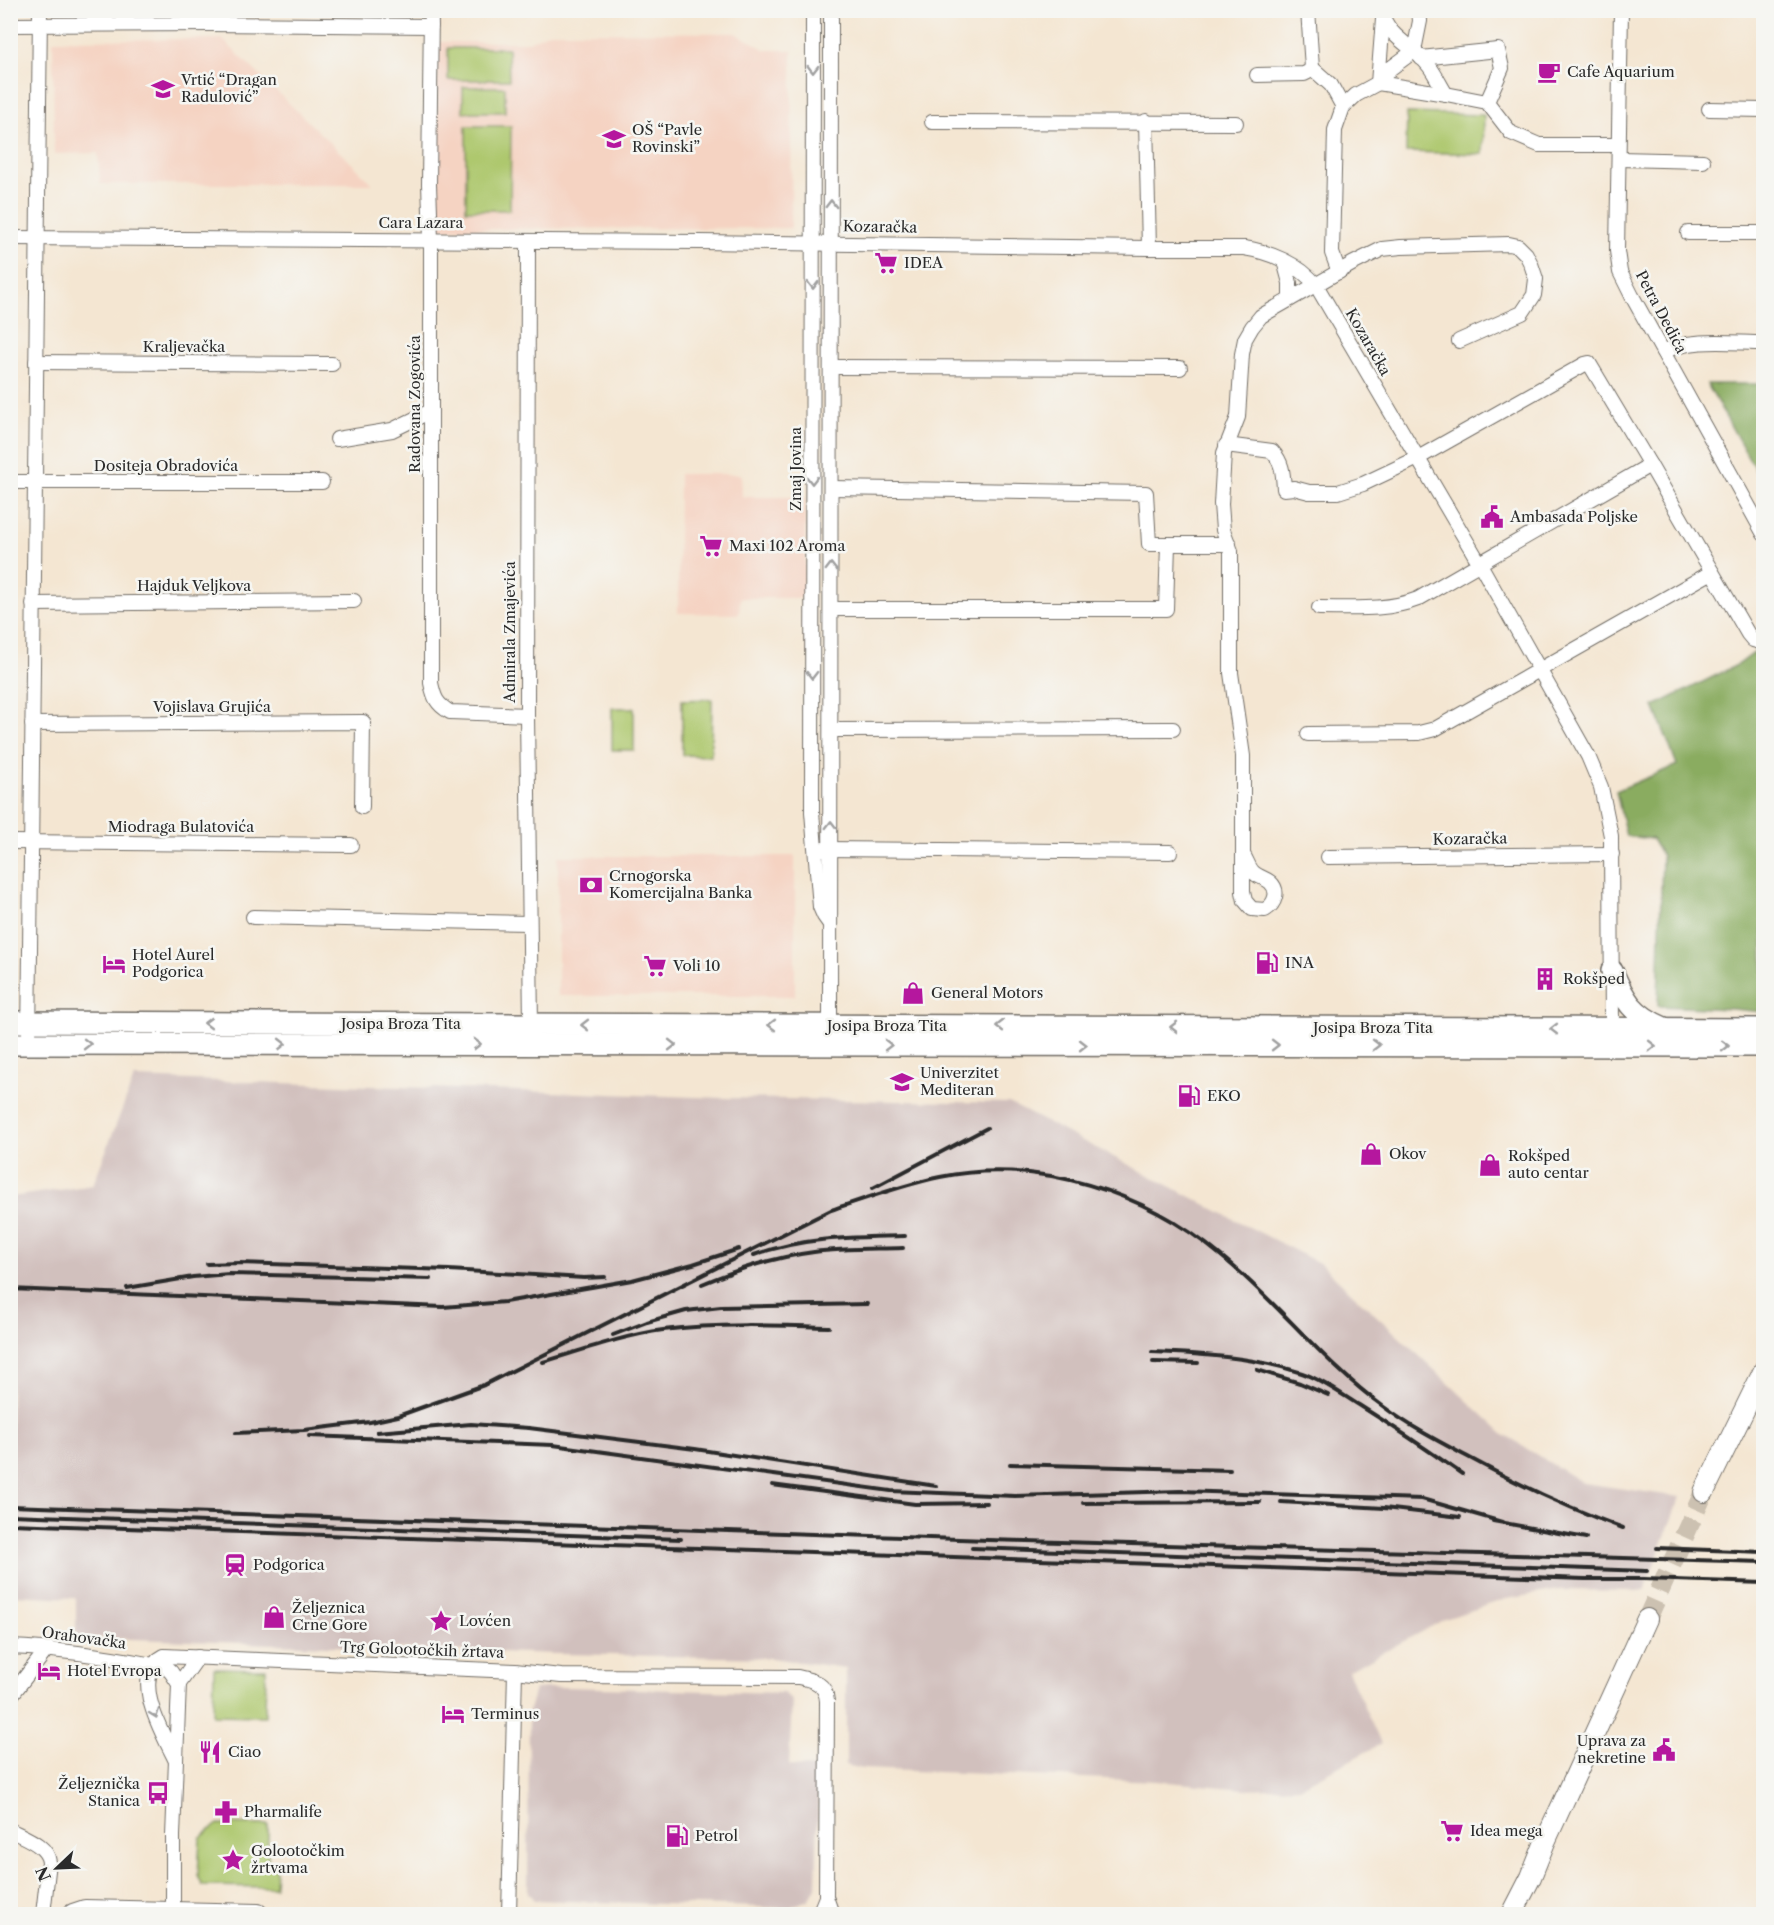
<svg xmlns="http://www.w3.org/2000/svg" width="1774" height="1925" font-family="'Libre Caslon Text',serif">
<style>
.built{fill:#f5d3c2}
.industrial{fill:#d1c0bd}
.green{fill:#aec86e;stroke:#6c7a4c;stroke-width:1.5}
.forest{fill:#8aac61;stroke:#5a6c46;stroke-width:1.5}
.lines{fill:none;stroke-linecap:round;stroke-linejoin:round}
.secondary-tunnel{stroke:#ccc1b1;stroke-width:20;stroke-dasharray:20 10;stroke-linecap:butt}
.street-casing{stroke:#716c65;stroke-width:16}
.secondary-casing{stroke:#716c65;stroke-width:22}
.primary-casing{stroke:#716c65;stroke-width:24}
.street{stroke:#fff;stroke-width:14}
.secondary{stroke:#fff;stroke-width:20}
.primary{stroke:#fff;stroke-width:21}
.rail{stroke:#2b2b2b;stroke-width:4}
.oneway{stroke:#a0a0a0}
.labels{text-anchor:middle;stroke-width:5;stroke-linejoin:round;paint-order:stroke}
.poi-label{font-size:15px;fill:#2b2b2b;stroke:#f6f6f2;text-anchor:start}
.street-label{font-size:15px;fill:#2b2b2b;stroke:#f6f6f2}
</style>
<rect width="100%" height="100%" fill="#f6f6f2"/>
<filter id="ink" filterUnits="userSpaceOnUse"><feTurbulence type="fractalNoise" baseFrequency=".0167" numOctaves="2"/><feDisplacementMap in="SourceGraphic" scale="12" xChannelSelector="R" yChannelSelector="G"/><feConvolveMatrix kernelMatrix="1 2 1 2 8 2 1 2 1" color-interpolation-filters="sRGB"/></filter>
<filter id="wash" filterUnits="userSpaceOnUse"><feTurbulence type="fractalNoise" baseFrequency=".008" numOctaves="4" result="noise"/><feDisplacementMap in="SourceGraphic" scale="24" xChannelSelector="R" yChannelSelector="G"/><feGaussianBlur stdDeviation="1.35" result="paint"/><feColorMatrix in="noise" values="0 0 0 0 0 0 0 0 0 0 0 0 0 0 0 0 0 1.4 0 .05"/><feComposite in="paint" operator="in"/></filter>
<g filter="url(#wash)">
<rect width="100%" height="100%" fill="#f4e6d2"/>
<!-- built -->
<g class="built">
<path d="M549,32L735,33L766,50H792L791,228L438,229L437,42H529Z"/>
<path d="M222,39L373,184H100L98,153L54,154L53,40Z"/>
<path d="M679,474H741L742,497H805V598H740L739,614L678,613Z"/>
<rect x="558" y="856" width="237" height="140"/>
</g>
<!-- industrial -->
<g class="industrial">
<path d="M134,1078L724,1098L1009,1103L1321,1264L1504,1435L1583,1483L1680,1497L1644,1591L1559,1590L1506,1599L1445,1619L1348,1671L1381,1744L1300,1787L1245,1789L1156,1781L862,1769L846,1765V1668L771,1658L557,1654L76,1637V1598L11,1595V1197L93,1185Z"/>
<path d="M565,1687L784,1693L792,1700L789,1766L819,1768L816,1888L808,1900L788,1908L534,1900L528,1893L529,1710L535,1689Z"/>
</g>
<!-- green -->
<g class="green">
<path d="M448,48H508L509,80H448Z"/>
<rect x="463" y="87" width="42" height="25"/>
<path d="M1407,113L1484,115L1483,154L1406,152Z"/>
<path d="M466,126H511L510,210H466Z"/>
<path d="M712,699L711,756L682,755V700Z"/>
<rect x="612" y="708" width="22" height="42"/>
<path d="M214,1668L266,1669L265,1716L213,1715Z"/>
<path d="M218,1824L268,1825V1867H276L275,1887L203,1886L198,1876L200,1838Z"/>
</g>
<!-- forest -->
<g class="forest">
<path d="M1707,384H1763V483Z"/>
<path d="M1763,646V1012L1732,1009L1658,1006L1662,856L1652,839L1626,836L1616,791L1677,765L1654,706L1739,664Z"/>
</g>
</g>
<g filter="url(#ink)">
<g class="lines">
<!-- secondary-tunnel -->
<path class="secondary-tunnel" d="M1647,1619L1704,1492"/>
<!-- street casing -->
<g class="street-casing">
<g id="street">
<path d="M431,10L429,184L431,240V683C434,697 436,704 450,712L527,715"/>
<path d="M813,10L812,812L820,907L824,916L829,923"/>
<path d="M1381,10C1387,38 1413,45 1429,66C1436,75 1440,85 1446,94L1487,102L1511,133L1539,145H1618"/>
<path d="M1621,10L1617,251L1620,272L1632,296L1764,534"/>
<path d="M1383,19L1378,83L1446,94"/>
<path d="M10,25L210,24L431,26"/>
<path d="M1421,58L1498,50L1502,68L1487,102"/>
<path d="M1312,68L1331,85L1343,107"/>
<path d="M1257,75L1304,74L1308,72L1312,68L1308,10"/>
<path d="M1709,109L1764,110"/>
<path d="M1146,121L1149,248"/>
<path d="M932,122L1236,123"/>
<path d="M1619,159L1703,161"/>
<path d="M1688,233H1764"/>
<path d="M10,238L700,242L1149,248H1244C1270,252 1299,264 1316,285L1480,564L1588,756L1601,787L1611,836L1612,1035"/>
<path d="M528,241L527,715L531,1024"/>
<path d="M1284,261L1290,283V299"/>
<path d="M1339,272L1332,253L1335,130L1343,107L1356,95L1378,83L1391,68L1414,51L1420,21L1419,10"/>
<path d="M1663,352C1691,337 1732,343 1764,343"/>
<path d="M36,362L332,364"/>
<path d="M831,367L1180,368"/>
<path d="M337,439L392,430L431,411"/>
<path d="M1226,445L1272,451C1283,463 1283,474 1284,489L1294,488L1309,492H1338L1363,484L1418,458L1585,364L1589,363L1650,465L1748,634L1753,640L1764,643"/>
<path d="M10,482H322"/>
<path d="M831,488L1146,493L1149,544H1229"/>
<path d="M33,604L354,601"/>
<path d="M1319,608C1353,608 1387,611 1418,599L1650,465"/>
<path d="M831,609H1166L1168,544"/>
<path d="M32,724L363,722L362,807"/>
<path d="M831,730L1173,729"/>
<path d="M1308,734L1419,733L1435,729L1712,572"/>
<path d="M10,842L351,845"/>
<path d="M823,849L1170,852"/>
<path d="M1244,856C1247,861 1249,868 1253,872C1258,877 1265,878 1270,882C1280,891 1275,904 1265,910L1252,909L1245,901L1243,892V756L1231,673V551L1223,530L1221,504L1224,453L1238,417L1242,354L1245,339L1252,327L1261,316L1352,264L1382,249L1401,247L1509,244L1518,246L1526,254L1531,264L1536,279L1534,295L1522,313L1459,341"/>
<path d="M1328,857L1612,854"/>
<path d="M253,917L529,923"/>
<path d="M830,1031L831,10"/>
<path d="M29,1044L40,10"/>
<path d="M10,1647C59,1649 105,1656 153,1665"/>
<path d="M158,1660L171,1672L179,1684L173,1836V1914"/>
<path d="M179,1684L198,1657"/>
<path d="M10,1697L48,1648"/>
<path d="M175,1759C163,1734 128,1676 164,1656L515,1671L561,1676L798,1677C813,1680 826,1683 827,1701L826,1897L832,1914"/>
<path d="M10,1830C25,1838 47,1845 49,1862L43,1914"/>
<path d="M509,1914L515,1671"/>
<path d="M819,1914L826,1897"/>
</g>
</g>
<!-- secondary casing -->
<g class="secondary-casing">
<g id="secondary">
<path d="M1704,1492L1764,1370"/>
<path d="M73,1914L85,1910L258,1914"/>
<path d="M1512,1914L1531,1877L1545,1842L1647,1619"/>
</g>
</g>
<!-- primary casing -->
<g class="primary-casing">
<g id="primary">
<path d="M1612,971C1625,1001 1633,1015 1664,1028"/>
<path d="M10,1022L1764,1029"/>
<path d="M10,1044L1764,1046"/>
</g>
</g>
<!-- street -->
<use href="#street" class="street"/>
<!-- secondary -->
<use href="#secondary" class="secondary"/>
<!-- primary -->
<use href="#primary" class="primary"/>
<!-- rail -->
<g class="rail">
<path d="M873,1188L987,1128"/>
<path d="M754,1255C803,1237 854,1237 905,1236"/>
<path d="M207,1264L239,1263L449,1270L584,1278L605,1277"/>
<path d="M702,1284C738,1269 775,1257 814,1252C843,1248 873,1249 903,1248"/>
<path d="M127,1288L193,1277L229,1274L430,1279"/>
<path d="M10,1289L443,1307L505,1302L632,1280L693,1264L739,1249"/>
<path d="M613,1335L647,1322L686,1311L721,1307L867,1304"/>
<path d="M1152,1352C1203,1354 1254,1357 1302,1373C1322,1380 1341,1394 1359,1405C1394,1427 1428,1450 1462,1474"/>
<path d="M543,1362C580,1351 625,1335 663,1330C718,1323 773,1325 829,1327"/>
<path d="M1153,1362L1198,1363"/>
<path d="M1257,1370L1300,1383L1328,1395"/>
<path d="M377,1432L471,1424L529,1428L695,1449L936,1486"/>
<path d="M236,1433L304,1430L370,1422L398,1416L484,1385L831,1210C867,1198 902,1185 940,1177C1038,1157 1145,1192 1220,1255C1278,1302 1323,1363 1384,1407C1409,1426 1438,1441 1466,1456C1517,1484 1568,1508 1623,1528"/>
<path d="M309,1436L553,1445L891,1491L1015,1496L1180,1491L1422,1499L1502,1522"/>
<path d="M1010,1464L1230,1470"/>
<path d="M772,1485L915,1504L987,1503"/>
<path d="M1281,1502L1384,1508L1460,1517"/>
<path d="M1083,1503L1260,1502"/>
<path d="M10,1506L988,1540L1764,1562"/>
<path d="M10,1515L681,1539"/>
<path d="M1493,1521L1586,1538"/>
<path d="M10,1524L1585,1579H1644L1764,1583"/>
<path d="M972,1548L1647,1571"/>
<path d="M1657,1548L1764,1552"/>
</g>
</g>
<!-- one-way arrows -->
<defs><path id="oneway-chevron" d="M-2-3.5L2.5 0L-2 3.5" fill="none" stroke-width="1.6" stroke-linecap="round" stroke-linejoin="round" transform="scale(1.5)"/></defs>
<g class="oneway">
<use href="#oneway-chevron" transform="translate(813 69) rotate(90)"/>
<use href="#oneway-chevron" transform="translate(831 204) rotate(-90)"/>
<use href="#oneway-chevron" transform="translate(813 285) rotate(90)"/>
<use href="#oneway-chevron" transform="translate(812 480) rotate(90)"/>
<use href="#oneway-chevron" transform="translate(831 567) rotate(-90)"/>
<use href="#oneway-chevron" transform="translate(812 675) rotate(90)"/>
<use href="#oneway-chevron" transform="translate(831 825) rotate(-90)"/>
<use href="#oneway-chevron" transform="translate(208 1023) rotate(-180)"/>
<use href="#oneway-chevron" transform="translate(585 1025) rotate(-180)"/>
<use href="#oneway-chevron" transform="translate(772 1025) rotate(-180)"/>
<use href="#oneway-chevron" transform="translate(1000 1026) rotate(-180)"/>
<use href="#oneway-chevron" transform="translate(1174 1027) rotate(-180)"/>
<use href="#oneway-chevron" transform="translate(1554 1029) rotate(-180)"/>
<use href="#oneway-chevron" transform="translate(87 1044)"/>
<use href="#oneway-chevron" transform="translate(282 1044)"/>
<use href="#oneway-chevron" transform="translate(477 1044)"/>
<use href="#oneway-chevron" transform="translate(672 1045)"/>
<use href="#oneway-chevron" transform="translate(888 1045)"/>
<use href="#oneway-chevron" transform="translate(1083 1045)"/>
<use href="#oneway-chevron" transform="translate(1275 1045)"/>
<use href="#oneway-chevron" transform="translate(1376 1045)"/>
<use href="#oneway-chevron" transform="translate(1652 1046)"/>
<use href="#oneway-chevron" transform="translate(1725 1046)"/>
<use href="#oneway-chevron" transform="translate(155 1714) rotate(69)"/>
</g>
</g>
<!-- icons -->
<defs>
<g id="cafe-bare" transform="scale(1.8)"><path d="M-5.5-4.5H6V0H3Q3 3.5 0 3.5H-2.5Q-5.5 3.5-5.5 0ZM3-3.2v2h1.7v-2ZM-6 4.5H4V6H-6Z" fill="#b5179e" stroke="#f6f6f2" stroke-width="2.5" paint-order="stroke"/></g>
<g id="school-bare" transform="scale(1.8)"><path d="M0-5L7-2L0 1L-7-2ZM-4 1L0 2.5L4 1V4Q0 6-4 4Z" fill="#b5179e" stroke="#f6f6f2" stroke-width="2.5" paint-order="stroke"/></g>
<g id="supermarket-bare" transform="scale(1.8)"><path d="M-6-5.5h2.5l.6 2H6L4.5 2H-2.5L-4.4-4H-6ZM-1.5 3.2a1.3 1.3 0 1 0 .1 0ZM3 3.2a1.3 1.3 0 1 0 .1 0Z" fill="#b5179e" stroke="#f6f6f2" stroke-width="2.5" paint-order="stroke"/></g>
<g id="civic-bare" transform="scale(1.8)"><path d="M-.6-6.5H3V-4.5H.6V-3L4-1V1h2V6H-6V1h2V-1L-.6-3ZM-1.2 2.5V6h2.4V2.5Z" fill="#b5179e" stroke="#f6f6f2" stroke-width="2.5" paint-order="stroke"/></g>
<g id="bank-bare" transform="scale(1.8)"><path d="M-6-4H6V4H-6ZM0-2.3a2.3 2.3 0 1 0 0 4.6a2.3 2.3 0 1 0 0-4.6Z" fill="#b5179e" stroke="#f6f6f2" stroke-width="2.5" paint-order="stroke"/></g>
<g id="fuel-bare" transform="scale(1.8)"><path d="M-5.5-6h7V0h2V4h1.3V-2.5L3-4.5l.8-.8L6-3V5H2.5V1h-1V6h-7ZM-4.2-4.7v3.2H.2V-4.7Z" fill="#b5179e" stroke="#f6f6f2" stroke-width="2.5" paint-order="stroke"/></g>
<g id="hotel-bare" transform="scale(1.8)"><path d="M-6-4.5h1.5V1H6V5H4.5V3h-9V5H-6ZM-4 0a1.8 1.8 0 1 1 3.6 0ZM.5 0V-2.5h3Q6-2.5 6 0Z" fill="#b5179e" stroke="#f6f6f2" stroke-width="2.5" paint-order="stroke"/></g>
<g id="building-bare" transform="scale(1.8)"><path d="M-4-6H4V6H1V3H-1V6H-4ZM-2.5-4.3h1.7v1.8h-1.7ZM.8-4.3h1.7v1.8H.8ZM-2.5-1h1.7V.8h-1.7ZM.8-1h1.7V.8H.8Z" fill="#b5179e" stroke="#f6f6f2" stroke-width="2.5" paint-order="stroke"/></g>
<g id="shop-bare" transform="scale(1.8)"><path d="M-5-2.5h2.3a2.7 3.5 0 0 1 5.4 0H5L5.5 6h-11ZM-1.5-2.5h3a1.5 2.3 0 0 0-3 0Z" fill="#b5179e" stroke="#f6f6f2" stroke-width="2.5" paint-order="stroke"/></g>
<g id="university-bare" transform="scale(1.8)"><path d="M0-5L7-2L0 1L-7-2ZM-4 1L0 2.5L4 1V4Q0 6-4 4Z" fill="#b5179e" stroke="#f6f6f2" stroke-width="2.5" paint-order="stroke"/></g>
<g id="station-bare" transform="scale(1.8)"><path d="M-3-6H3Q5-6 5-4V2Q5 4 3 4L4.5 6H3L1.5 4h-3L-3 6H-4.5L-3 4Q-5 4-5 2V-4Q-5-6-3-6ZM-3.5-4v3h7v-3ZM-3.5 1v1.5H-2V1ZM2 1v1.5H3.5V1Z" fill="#b5179e" stroke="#f6f6f2" stroke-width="2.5" paint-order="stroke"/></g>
<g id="sight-bare" transform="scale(1.8)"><path d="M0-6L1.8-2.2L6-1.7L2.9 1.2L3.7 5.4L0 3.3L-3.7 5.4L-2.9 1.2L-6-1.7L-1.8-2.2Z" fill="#b5179e" stroke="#f6f6f2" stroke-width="2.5" paint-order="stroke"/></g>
<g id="restaurant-bare" transform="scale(1.8)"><path d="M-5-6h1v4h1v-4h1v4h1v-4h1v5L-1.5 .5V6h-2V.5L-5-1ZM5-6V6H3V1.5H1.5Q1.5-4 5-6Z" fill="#b5179e" stroke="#f6f6f2" stroke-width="2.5" paint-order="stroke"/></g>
<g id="bus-bare" transform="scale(1.8)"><path d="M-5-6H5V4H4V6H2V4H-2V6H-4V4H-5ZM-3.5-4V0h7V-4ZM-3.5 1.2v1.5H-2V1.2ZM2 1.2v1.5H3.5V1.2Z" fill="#b5179e" stroke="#f6f6f2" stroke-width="2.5" paint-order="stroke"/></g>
<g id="pharmacy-bare" transform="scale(1.8)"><path d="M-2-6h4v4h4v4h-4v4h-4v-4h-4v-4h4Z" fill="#b5179e" stroke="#f6f6f2" stroke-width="2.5" paint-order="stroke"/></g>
</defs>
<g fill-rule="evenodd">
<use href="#cafe-bare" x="1549" y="72"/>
<use href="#school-bare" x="163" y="89"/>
<use href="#school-bare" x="614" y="139"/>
<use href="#supermarket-bare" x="886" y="263"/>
<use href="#civic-bare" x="1492" y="517"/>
<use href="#supermarket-bare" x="711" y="546"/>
<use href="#bank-bare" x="591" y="885"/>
<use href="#fuel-bare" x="1267" y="963"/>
<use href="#hotel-bare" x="114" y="964"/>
<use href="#supermarket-bare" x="655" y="966"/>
<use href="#building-bare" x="1545" y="979"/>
<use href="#shop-bare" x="913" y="993"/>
<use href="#university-bare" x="902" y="1082"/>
<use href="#fuel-bare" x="1189" y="1096"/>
<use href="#shop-bare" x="1371" y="1154"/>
<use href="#shop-bare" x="1490" y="1165"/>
<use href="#station-bare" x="235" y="1565"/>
<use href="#shop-bare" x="274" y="1617"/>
<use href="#sight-bare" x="441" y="1621"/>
<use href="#hotel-bare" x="49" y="1671"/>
<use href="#hotel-bare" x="453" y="1714"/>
<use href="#civic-bare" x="1664" y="1750"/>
<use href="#restaurant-bare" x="210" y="1752"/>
<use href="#bus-bare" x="158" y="1793"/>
<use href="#pharmacy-bare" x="226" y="1812"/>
<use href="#supermarket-bare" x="1452" y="1831"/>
<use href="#fuel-bare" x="677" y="1836"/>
<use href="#sight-bare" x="233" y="1860"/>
</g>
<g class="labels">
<!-- poi labels -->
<g class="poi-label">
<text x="1567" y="77">Cafe Aquarium</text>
<text x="181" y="85">Vrtić “Dragan<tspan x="181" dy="17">Radulović”</tspan></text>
<text x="632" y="135">OŠ “Pavle<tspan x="632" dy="17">Rovinski”</tspan></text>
<text x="904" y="268">IDEA</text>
<text x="1510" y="522">Ambasada Poljske</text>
<text x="729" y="551">Maxi 102 Aroma</text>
<text x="609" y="881">Crnogorska<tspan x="609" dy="17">Komercijalna Banka</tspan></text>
<text x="132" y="960">Hotel Aurel<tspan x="132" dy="17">Podgorica</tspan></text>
<text x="1285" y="968">INA</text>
<text x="673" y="971">Voli 10</text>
<text x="1563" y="984">Rokšped</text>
<text x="931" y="998">General Motors</text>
<text x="920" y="1078">Univerzitet<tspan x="920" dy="17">Mediteran</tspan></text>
<text x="1207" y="1101">EKO</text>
<text x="1389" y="1159">Okov</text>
<text x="1508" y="1161">Rokšped<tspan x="1508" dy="17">auto centar</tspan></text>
<text x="253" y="1570">Podgorica</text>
<text x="292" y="1613">Željeznica<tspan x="292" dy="17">Crne Gore</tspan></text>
<text x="459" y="1626">Lovćen</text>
<text x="67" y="1676">Hotel Evropa</text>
<text x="471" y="1719">Terminus</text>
<text x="1646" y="1746" text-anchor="end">Uprava za<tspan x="1646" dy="17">nekretine</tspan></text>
<text x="228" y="1757">Ciao</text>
<text x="140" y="1789" text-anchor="end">Željeznička<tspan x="140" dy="17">Stanica</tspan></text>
<text x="244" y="1817">Pharmalife</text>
<text x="1470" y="1836">Idea mega</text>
<text x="695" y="1841">Petrol</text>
<text x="251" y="1856">Golootočkim<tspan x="251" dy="17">žrtvama</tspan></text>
</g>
<!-- street labels -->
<g class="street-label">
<text x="421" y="228">Cara Lazara</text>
<text transform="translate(880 227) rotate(1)" y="5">Kozaračka</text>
<text transform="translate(1661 312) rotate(62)" y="5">Petra Dedića</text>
<text transform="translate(1368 342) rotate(60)" y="5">Kozaračka</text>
<text x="184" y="352">Kraljevačka</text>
<text transform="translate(415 404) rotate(-90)" y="5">Radovana Zogovića</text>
<text x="166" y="471">Dositeja Obradovića</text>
<text transform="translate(796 469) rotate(-90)" y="5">Zmaj Jovina</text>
<text x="194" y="591">Hajduk Veljkova</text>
<text transform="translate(510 632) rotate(-90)" y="5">Admirala Zmajevića</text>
<text x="212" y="712">Vojislava Grujića</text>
<text x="181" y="832">Miodraga Bulatovića</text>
<text transform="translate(1470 839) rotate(-1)" y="5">Kozaračka</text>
<text x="401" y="1029">Josipa Broza Tita</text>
<text x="887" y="1031">Josipa Broza Tita</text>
<text x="1373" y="1033">Josipa Broza Tita</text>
<text transform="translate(84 1638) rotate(8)" y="5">Orahovačka</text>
<text transform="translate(422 1650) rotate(2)" y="5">Trg Golootočkih žrtava</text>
</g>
</g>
<!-- margin -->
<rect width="1774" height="1925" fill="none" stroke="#f6f6f2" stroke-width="36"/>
<!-- north arrow -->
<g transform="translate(57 1868) rotate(247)" stroke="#f6f6f2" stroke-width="4.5" paint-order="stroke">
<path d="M0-4.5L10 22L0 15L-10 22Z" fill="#2b2b2b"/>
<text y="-9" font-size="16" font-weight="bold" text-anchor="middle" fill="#2b2b2b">N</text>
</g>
</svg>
